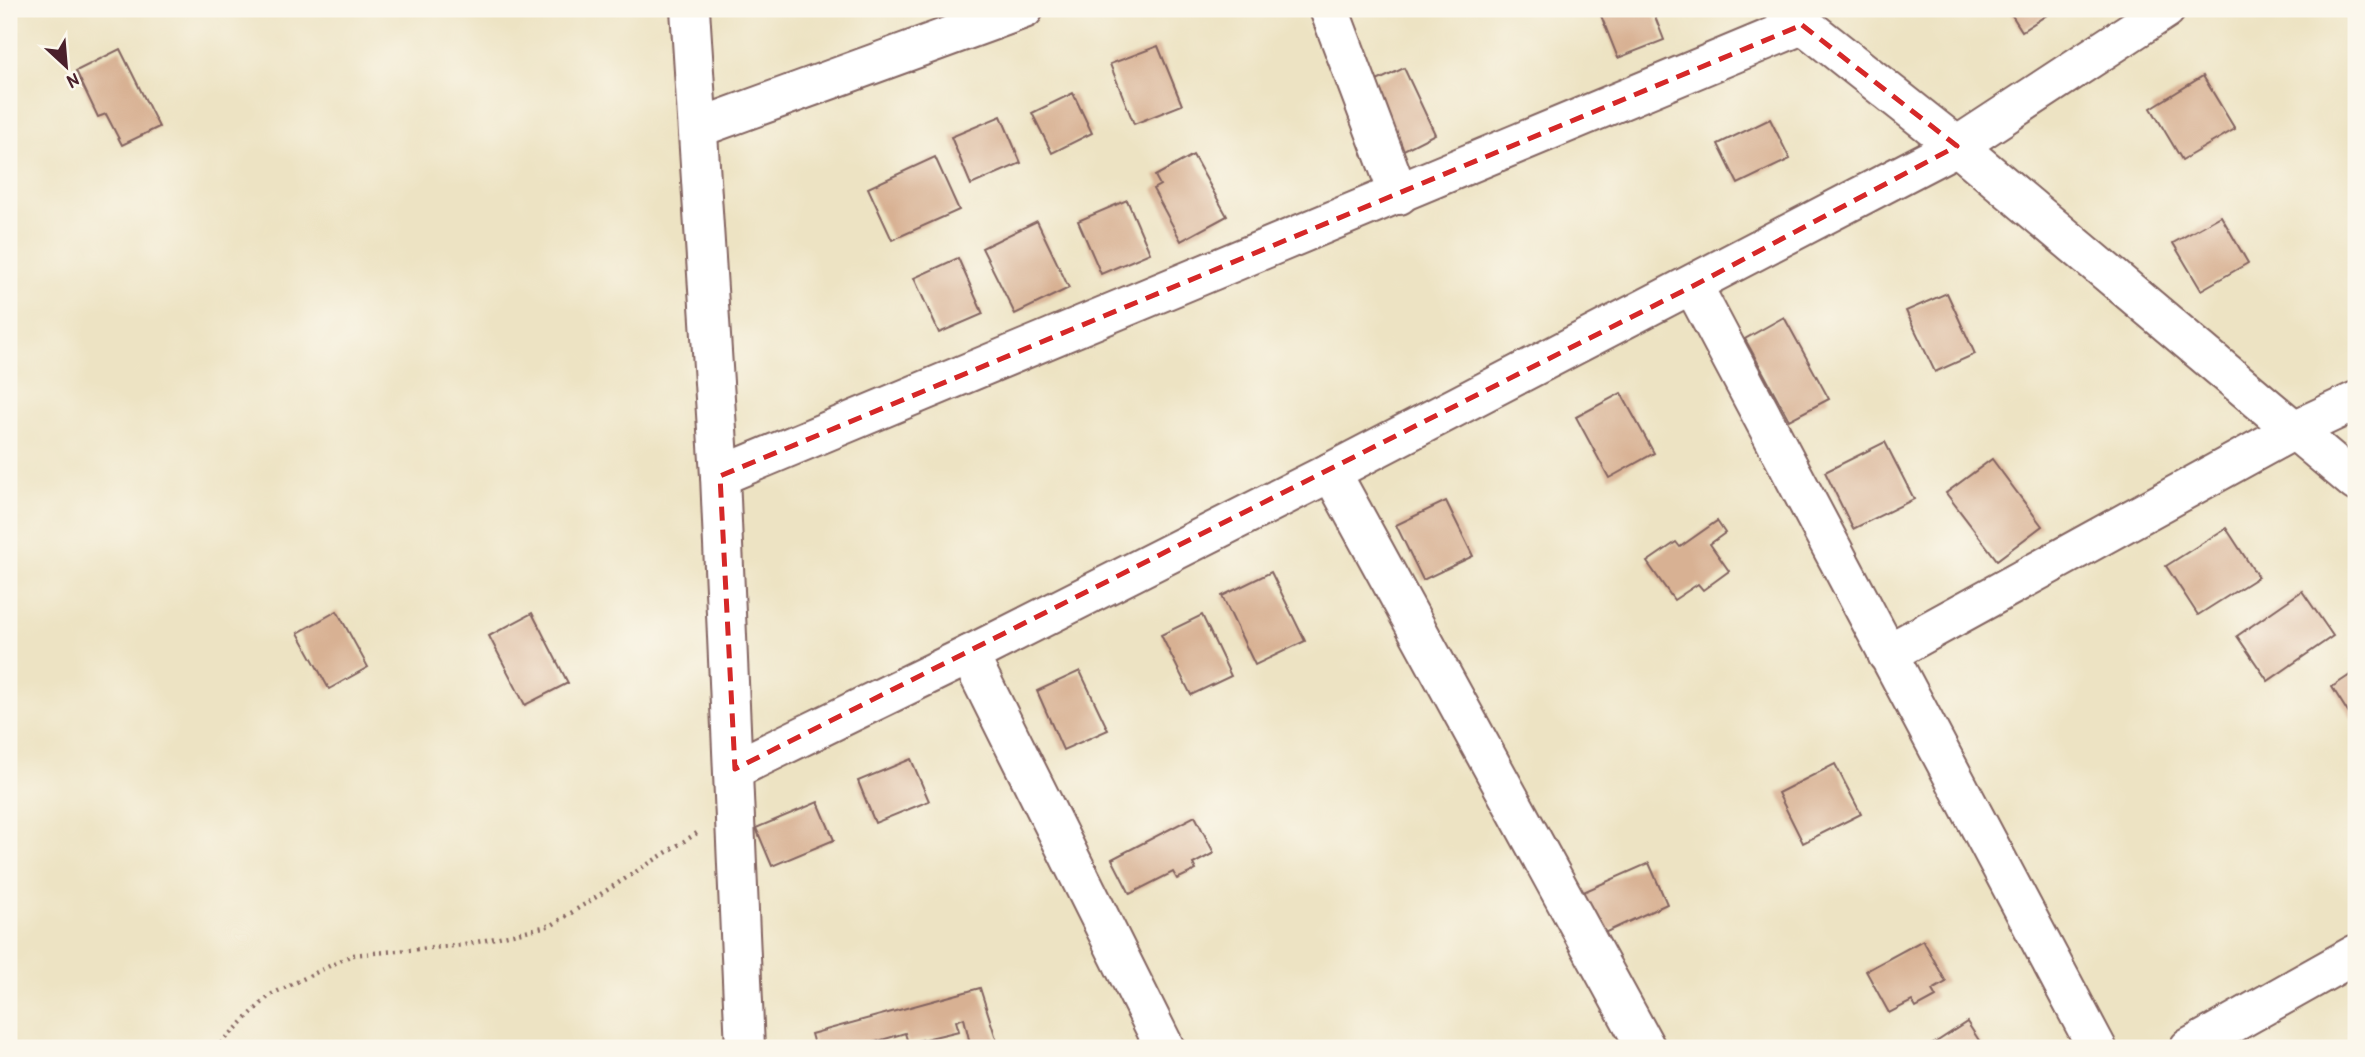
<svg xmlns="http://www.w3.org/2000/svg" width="2365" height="1057" font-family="'Patrick Hand',sans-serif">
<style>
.building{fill:#d8b193}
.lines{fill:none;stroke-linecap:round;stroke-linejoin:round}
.street-casing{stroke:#836460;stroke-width:42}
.path{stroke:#836460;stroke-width:4.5;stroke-dasharray:2 5;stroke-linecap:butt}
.street{stroke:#fff;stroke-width:38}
.marked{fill:none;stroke:#d62828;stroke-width:5;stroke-dasharray:14 9;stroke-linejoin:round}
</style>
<rect width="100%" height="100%" fill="#fbf7ec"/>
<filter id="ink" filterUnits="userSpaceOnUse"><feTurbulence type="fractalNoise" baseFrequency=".0143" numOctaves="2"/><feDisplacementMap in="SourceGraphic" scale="14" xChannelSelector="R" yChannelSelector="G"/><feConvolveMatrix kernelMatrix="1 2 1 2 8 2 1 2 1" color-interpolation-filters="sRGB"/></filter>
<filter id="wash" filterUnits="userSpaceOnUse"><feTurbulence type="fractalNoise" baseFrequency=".00686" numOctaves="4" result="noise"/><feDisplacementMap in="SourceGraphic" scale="28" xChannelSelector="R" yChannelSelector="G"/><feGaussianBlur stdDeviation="1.57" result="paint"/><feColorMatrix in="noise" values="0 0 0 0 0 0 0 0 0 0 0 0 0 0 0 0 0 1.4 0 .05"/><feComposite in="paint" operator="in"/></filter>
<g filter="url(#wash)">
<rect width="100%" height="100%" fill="#ede3c3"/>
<g id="blocks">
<!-- building -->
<g class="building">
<path d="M1611,9H1652L1664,40L1618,58L1600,13Z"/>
<path d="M2008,9H2056L2022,31Z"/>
<path d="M1158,46L1182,105L1134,124L1110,64Z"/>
<path d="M120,49L159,127L122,145L106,114L98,117L76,71Z"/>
<path d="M1404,68L1435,134L1392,156L1360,89Z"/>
<path d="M2203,76L2235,129L2182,160L2151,108Z"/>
<path d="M1073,93L1092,133L1052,153L1032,113Z"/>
<path d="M1001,116L1021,163L971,185L951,137Z"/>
<path d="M1770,119L1790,159L1738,184L1718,144Z"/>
<path d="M1193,155L1227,216L1181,241L1153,189L1160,185L1155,176Z"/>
<path d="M935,157L959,210L892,240L868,188Z"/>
<path d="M1127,200L1150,253L1101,274L1078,221Z"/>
<path d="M2221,216L2248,263L2201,290L2173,243Z"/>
<path d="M1037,221L1069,288L1015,314L982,248Z"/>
<path d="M958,258L983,314L939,333L914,278Z"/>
<path d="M1947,293L1975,354L1935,372L1906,311Z"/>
<path d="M1784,317L1829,399L1789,420L1745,339Z"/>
<path d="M1621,393L1654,453L1609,478L1576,417Z"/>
<path d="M1885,442L1914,499L1853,529L1825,472Z"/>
<path d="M1992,459L2042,526L1997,560L1946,493Z"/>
<path d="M1446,501L1473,556L1423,580L1396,525Z"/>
<path d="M1717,521L1725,533L1710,544L1729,571L1703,590L1698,584L1674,600L1647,562L1676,542L1680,547Z"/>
<path d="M2226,528L2258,577L2198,615L2166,566Z"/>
<path d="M1271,572L1305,641L1255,665L1222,596Z"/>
<path d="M2302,591L2333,636L2268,681L2237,636Z"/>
<path d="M337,611L368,667L329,689L298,633Z"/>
<path d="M532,613L568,683L525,705L489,636Z"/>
<path d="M1202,615L1231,676L1191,695L1161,635Z"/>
<path d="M1080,671L1108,730L1063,750L1037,691Z"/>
<path d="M2356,671V725L2332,687Z"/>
<path d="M911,759L929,801L875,823L858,781Z"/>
<path d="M1835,764L1861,814L1803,843L1778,793Z"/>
<path d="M818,802L834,840L772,866L756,828Z"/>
<path d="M1195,816L1214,853L1193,864L1196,870L1177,879L1173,872L1130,894L1112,859Z"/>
<path d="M1649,863L1667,904L1600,935L1581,893Z"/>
<path d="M1923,940L1946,982L1932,990L1936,997L1916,1008L1912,1001L1889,1013L1866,971Z"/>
<path d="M980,988L999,1048H971L964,1018L956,1021L959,1031L908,1043L905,1033L855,1048H815L811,1034Z"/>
<path d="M1967,1022L1984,1048H1927Z"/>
</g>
</g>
</g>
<g filter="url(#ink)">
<use href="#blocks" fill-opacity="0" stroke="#836460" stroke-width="2"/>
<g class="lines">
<!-- street casing -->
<g class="street-casing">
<g id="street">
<path d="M690,9L720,476L745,1048"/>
<path d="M1329,9L1399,195"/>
<path d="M1784,9L1957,146L2356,482"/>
<path d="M698,128L1024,9"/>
<path d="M1693,286L2097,1048"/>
<path d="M1331,472L1646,1048"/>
<path d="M720,476L1802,25"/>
<path d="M1887,654L2292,431L2356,401"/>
<path d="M969,655L1165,1048"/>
<path d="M735,769L969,655L1331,472L1957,146L2166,9"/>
<path d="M2189,1048L2356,954"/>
</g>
</g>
<!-- path -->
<path class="path" d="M216,1048L270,995L352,955L464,945L552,925L697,833"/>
<!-- street -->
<use href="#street" class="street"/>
</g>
</g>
<!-- marked area -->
<path class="marked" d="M1802,25L1957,146L1693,286L735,769L720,476Z"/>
<!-- margin -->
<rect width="2365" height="1057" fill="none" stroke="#fbf7ec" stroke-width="35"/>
<!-- north arrow -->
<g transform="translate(66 66) rotate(154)" stroke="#fbf7ec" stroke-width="5" paint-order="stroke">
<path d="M0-5L12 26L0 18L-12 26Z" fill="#4a1f2b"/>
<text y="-10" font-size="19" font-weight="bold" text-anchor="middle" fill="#4a1f2b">N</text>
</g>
</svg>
